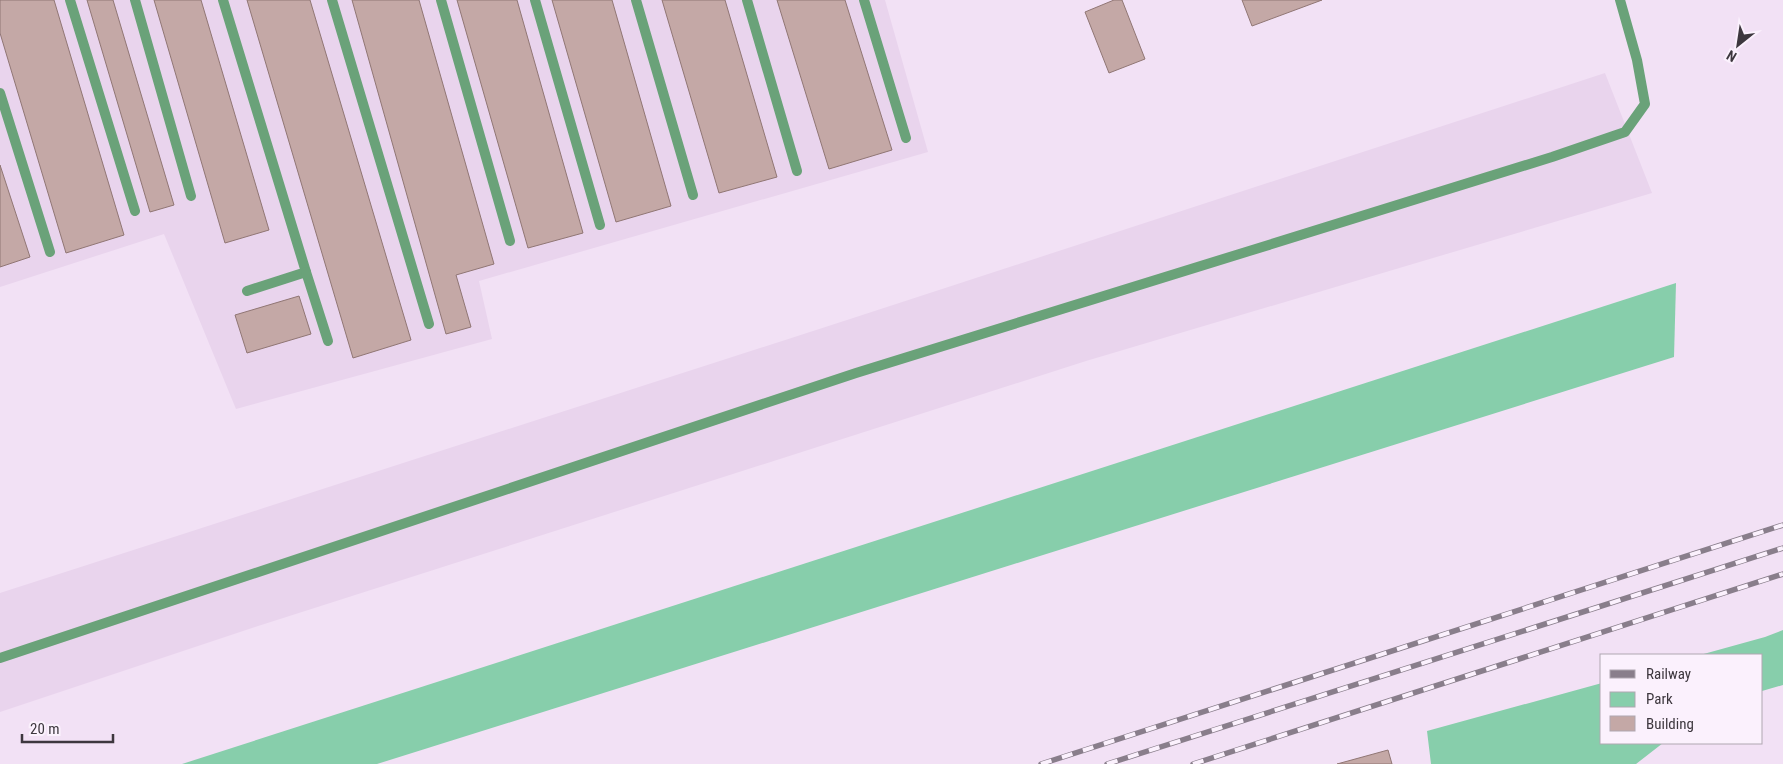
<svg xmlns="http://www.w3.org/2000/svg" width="1783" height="764" font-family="'Roboto Condensed',sans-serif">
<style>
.built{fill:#e9d4ed}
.green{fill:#87ceab}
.building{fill:#c4a8a6;stroke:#907674}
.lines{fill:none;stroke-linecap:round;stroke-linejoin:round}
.service{stroke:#6aa279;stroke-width:10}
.rail-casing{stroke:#897e8b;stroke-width:5.5}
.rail{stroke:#fbf1fd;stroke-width:4;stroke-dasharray:11;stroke-linecap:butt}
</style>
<rect width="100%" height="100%" fill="#f2e1f5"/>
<!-- built -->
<g class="built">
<path d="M0,0H885L928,152L479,281L492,339L236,409L164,234L0,287Z"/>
<path d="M1605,73L1652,193L1086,361L255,627L0,712V593L847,320Z"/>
</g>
<!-- green -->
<g class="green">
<path d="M1676,283L1674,357L377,764H182Z"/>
<path d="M1783,630V685L1762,691V655H1700L1765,637Z"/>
<path d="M1602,683V743H1663L1636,764H1431L1427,731Z"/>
</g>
<!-- building -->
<g class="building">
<path d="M0,0H54L124,235L66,253L0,33Z"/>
<path d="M87,0H113L174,205L150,212Z"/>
<path d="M154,0H201L269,230L225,243Z"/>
<path d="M247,0H310L411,340L353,358Z"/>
<path d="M352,0H419L494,264L456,275L471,327L446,334Z"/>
<path d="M457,0H517L583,233L528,248Z"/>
<path d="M552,0H612L671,206L616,222Z"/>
<path d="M662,0H725L777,177L719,193Z"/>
<path d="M777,0H845L892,150L829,169Z"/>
<path d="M1114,0H1122L1145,59L1109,73L1085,12Z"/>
<path d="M1242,0H1322L1252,26Z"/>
<path d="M0,165L30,257L0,267Z"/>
<path d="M299,296L311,334L247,353L235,315Z"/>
<path d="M1388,750L1392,764H1337Z"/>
</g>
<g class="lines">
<!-- service -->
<g class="service">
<path d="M70,0L135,211"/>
<path d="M135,0L191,196"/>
<path d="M223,0L306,272L247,291"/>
<path d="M332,0L429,324"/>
<path d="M441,0L510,241"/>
<path d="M535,0L600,225"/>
<path d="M636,0L693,195"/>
<path d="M747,0L797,171"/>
<path d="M864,0L906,138"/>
<path d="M0,93L50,252"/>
<path d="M306,272L328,341"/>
<path d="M0,658L856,373L1552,157L1625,132L1645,104L1637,60L1620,0"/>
</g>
<!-- rail casing -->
<g class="rail-casing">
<g id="rail">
<path d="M1041,764L1783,525"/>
<path d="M1107,764L1783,548"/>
<path d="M1193,764L1783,574"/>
</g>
</g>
<!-- rail -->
<use href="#rail" class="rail"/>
</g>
<!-- legend -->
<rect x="1600" y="654" width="162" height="90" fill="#fbf1fd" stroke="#afa7b1"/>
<rect x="1610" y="670" width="25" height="8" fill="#897e8b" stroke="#afa7b1"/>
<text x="1646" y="679" font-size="15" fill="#3d373e">Railway</text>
<rect x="1610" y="692" width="25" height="15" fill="#87ceab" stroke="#afa7b1"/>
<text x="1646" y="704" font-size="15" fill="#3d373e">Park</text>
<rect x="1610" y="716" width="25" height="15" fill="#c4a8a6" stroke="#afa7b1"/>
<text x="1646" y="729" font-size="15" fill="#3d373e">Building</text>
<!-- north arrow -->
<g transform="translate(1738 45) rotate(210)" stroke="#fbf1fd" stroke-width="4" paint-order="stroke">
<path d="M0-4L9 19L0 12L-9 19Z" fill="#3d373e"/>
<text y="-8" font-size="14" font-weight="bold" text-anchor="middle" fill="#3d373e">N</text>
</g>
<!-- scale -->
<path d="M22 734v8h91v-8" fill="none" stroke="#3d373e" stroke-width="2.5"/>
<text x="30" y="734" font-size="15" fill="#3d373e" stroke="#fbf1fd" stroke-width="4" paint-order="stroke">20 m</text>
</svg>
